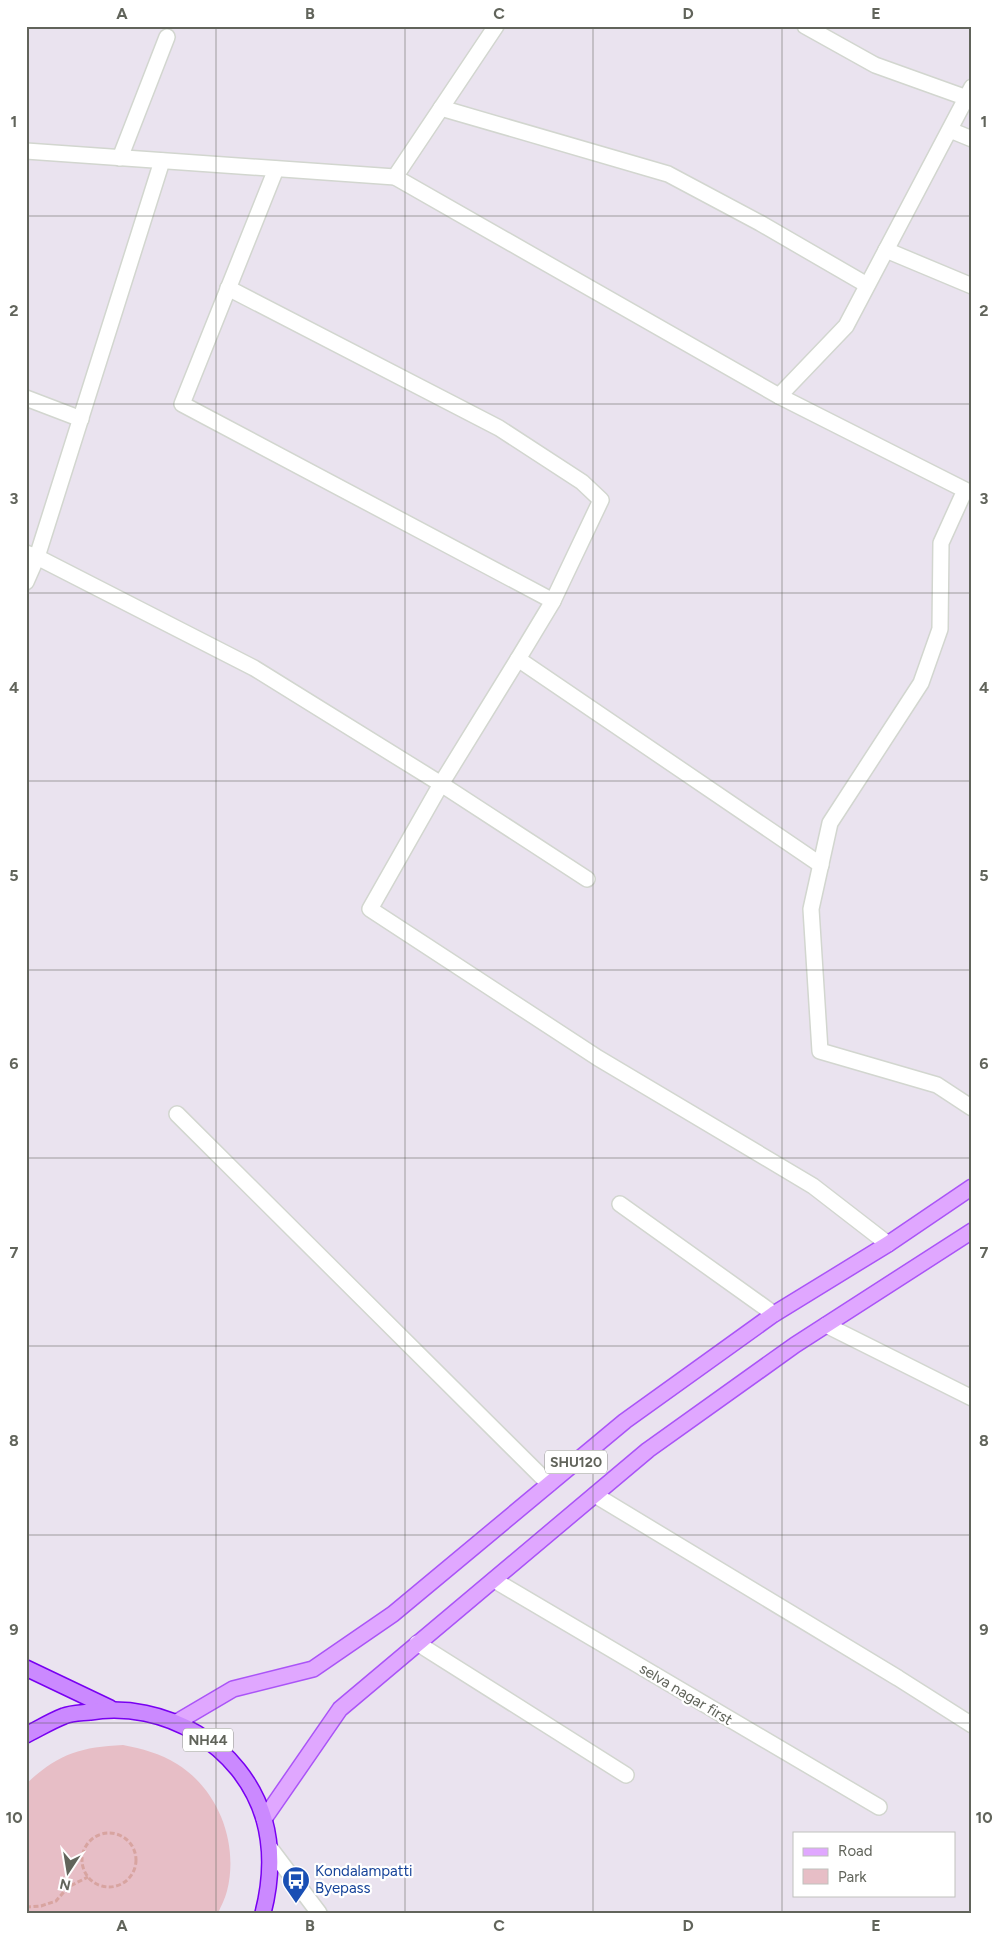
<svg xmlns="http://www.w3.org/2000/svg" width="998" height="1939" font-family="Figtree,sans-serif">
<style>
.green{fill:#e7bec6}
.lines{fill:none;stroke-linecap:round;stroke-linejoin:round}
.minor-casing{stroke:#d2d6cf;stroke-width:18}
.major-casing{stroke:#aa54f7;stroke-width:18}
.highway-casing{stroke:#7800f1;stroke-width:18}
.path{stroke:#d8a4a0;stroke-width:3;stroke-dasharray:5 2.5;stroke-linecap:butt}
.minor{stroke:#fff;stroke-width:15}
.major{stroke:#e0a7ff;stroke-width:15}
.highway{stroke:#cb89ff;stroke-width:15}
.grid{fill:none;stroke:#61645b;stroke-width:1;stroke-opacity:0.55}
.labels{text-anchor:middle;stroke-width:4.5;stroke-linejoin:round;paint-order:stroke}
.shield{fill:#fff;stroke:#90928c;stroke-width:1}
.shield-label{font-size:14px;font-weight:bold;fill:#61645b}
.street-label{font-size:15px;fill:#61645b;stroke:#fff}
.transit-label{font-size:15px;fill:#164399;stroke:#fff;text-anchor:start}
.neatline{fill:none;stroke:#61645b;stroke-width:2}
.grid-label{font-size:16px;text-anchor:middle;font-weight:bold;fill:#61645b}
</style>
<rect width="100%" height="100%" fill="#eae3ef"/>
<!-- green -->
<path class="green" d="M123,1745C142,1749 160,1753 177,1764C219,1790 239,1844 227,1891C225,1899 221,1906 218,1913H26V1784C58,1754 80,1747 123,1745Z"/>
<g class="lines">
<!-- minor casing -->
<g class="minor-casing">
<g id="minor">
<path d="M805,26L875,65L967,98"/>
<path d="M441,108L668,174L760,223L867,285"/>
<path d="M950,130L972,139"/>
<path d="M26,151L395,177L496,26"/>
<path d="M120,158L167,37"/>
<path d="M162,161L37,557L254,668L441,784L518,659"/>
<path d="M276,169L182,404L553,601L518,659L821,865"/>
<path d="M395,177L779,396L846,326L972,87"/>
<path d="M886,250L972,286"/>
<path d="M228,288L499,428L582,482L601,500L553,601"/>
<path d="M779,396L965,490L941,543L940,629L921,683L830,823L811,909L820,1051L937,1085L972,1108"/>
<path d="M26,398L81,419"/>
<path d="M26,553L37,557L26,582"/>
<path d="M587,879L441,784L370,909L598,1058L813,1186L888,1244"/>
<path d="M177,1114L549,1484"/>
<path d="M620,1204L774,1314"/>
<path d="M826,1325L972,1398"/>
<path d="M595,1495L898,1678L972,1725"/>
<path d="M494,1580L879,1807"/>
<path d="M417,1643L626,1775"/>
<path d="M270,1848L319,1913"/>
</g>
</g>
<!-- major casing -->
<g class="major-casing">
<g id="major">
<path d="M177,1722L233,1689L313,1669L393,1614L625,1421L774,1314L888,1244L972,1187"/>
<path d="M264,1819L340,1709L648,1450L795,1345L972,1231"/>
</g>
</g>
<!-- highway casing -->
<g class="highway-casing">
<g id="highway">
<path d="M26,1668L110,1708"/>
<path d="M26,1735C38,1729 51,1721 64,1716C71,1713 81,1713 90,1712C164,1700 242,1745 264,1819C273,1851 271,1882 263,1913"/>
</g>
</g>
<!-- path -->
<g class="path">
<circle cx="109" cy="1860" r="27"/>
<path d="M26,1907L41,1906L56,1901L68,1887L88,1877"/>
</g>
<!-- minor -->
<use href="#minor" class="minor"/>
<!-- major -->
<use href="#major" class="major"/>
<!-- highway -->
<use href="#highway" class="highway"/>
</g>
<!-- grid -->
<path class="grid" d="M216,26V1913M405,26V1913M593,26V1913M782,26V1913M26,216H972M26,404H972M26,593H972M26,781H972M26,970H972M26,1158H972M26,1346H972M26,1535H972M26,1723H972"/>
<!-- icons -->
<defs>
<g id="bus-pin" transform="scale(1.4375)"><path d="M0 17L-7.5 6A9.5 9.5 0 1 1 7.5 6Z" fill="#1a4fb4" stroke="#fff"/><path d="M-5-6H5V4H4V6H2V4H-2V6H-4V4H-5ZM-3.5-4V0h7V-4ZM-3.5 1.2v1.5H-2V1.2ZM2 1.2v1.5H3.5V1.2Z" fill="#fff"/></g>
</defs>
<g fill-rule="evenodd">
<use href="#bus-pin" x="296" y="1880"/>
</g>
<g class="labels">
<!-- shield labels -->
<g class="shield">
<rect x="545" y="1450.5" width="62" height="23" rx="4"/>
<rect x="183" y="1728.5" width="50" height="23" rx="4"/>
</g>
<g class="shield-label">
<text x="576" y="1467">SHU120</text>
<text x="208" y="1745">NH44</text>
</g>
<!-- street labels -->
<g class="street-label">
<text transform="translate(686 1694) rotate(31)" y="5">selva nagar first</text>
</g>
<!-- transit labels -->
<g class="transit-label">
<text x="315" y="1876">Kondalampatti<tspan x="315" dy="17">Byepass</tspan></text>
</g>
</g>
<!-- border -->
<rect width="998" height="1939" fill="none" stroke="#ffffff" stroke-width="55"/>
<!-- legend -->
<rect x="793" y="1832" width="162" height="65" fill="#ffffff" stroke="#c0c1bd"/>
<rect x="803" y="1848" width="25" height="8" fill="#e0a7ff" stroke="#c0c1bd"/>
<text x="838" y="1856" font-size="15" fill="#61645b">Road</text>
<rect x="803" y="1869" width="25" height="15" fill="#e7bec6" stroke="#c0c1bd"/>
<text x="838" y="1882" font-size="15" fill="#61645b">Park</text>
<!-- north arrow -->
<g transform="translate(68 1872) rotate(192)" stroke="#ffffff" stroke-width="4" paint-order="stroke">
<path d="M0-4L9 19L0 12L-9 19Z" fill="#61645b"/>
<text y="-8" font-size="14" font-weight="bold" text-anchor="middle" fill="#61645b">N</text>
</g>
<rect x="28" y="28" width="942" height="1884" class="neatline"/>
<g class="grid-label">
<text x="122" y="19">A</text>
<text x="310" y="19">B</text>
<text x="499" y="19">C</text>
<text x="688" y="19">D</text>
<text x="876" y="19">E</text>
<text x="14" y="127">1</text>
<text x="984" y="127">1</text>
<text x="14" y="316">2</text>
<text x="984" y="316">2</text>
<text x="14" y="504">3</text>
<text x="984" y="504">3</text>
<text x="14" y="693">4</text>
<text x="984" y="693">4</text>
<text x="14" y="881">5</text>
<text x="984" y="881">5</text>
<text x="14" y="1069">6</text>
<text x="984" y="1069">6</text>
<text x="14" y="1258">7</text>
<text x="984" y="1258">7</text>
<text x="14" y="1446">8</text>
<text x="984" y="1446">8</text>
<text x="14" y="1635">9</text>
<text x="984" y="1635">9</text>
<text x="14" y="1823">10</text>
<text x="984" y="1823">10</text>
<text x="122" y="1931">A</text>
<text x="310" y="1931">B</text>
<text x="499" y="1931">C</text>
<text x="688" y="1931">D</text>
<text x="876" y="1931">E</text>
</g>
</svg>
